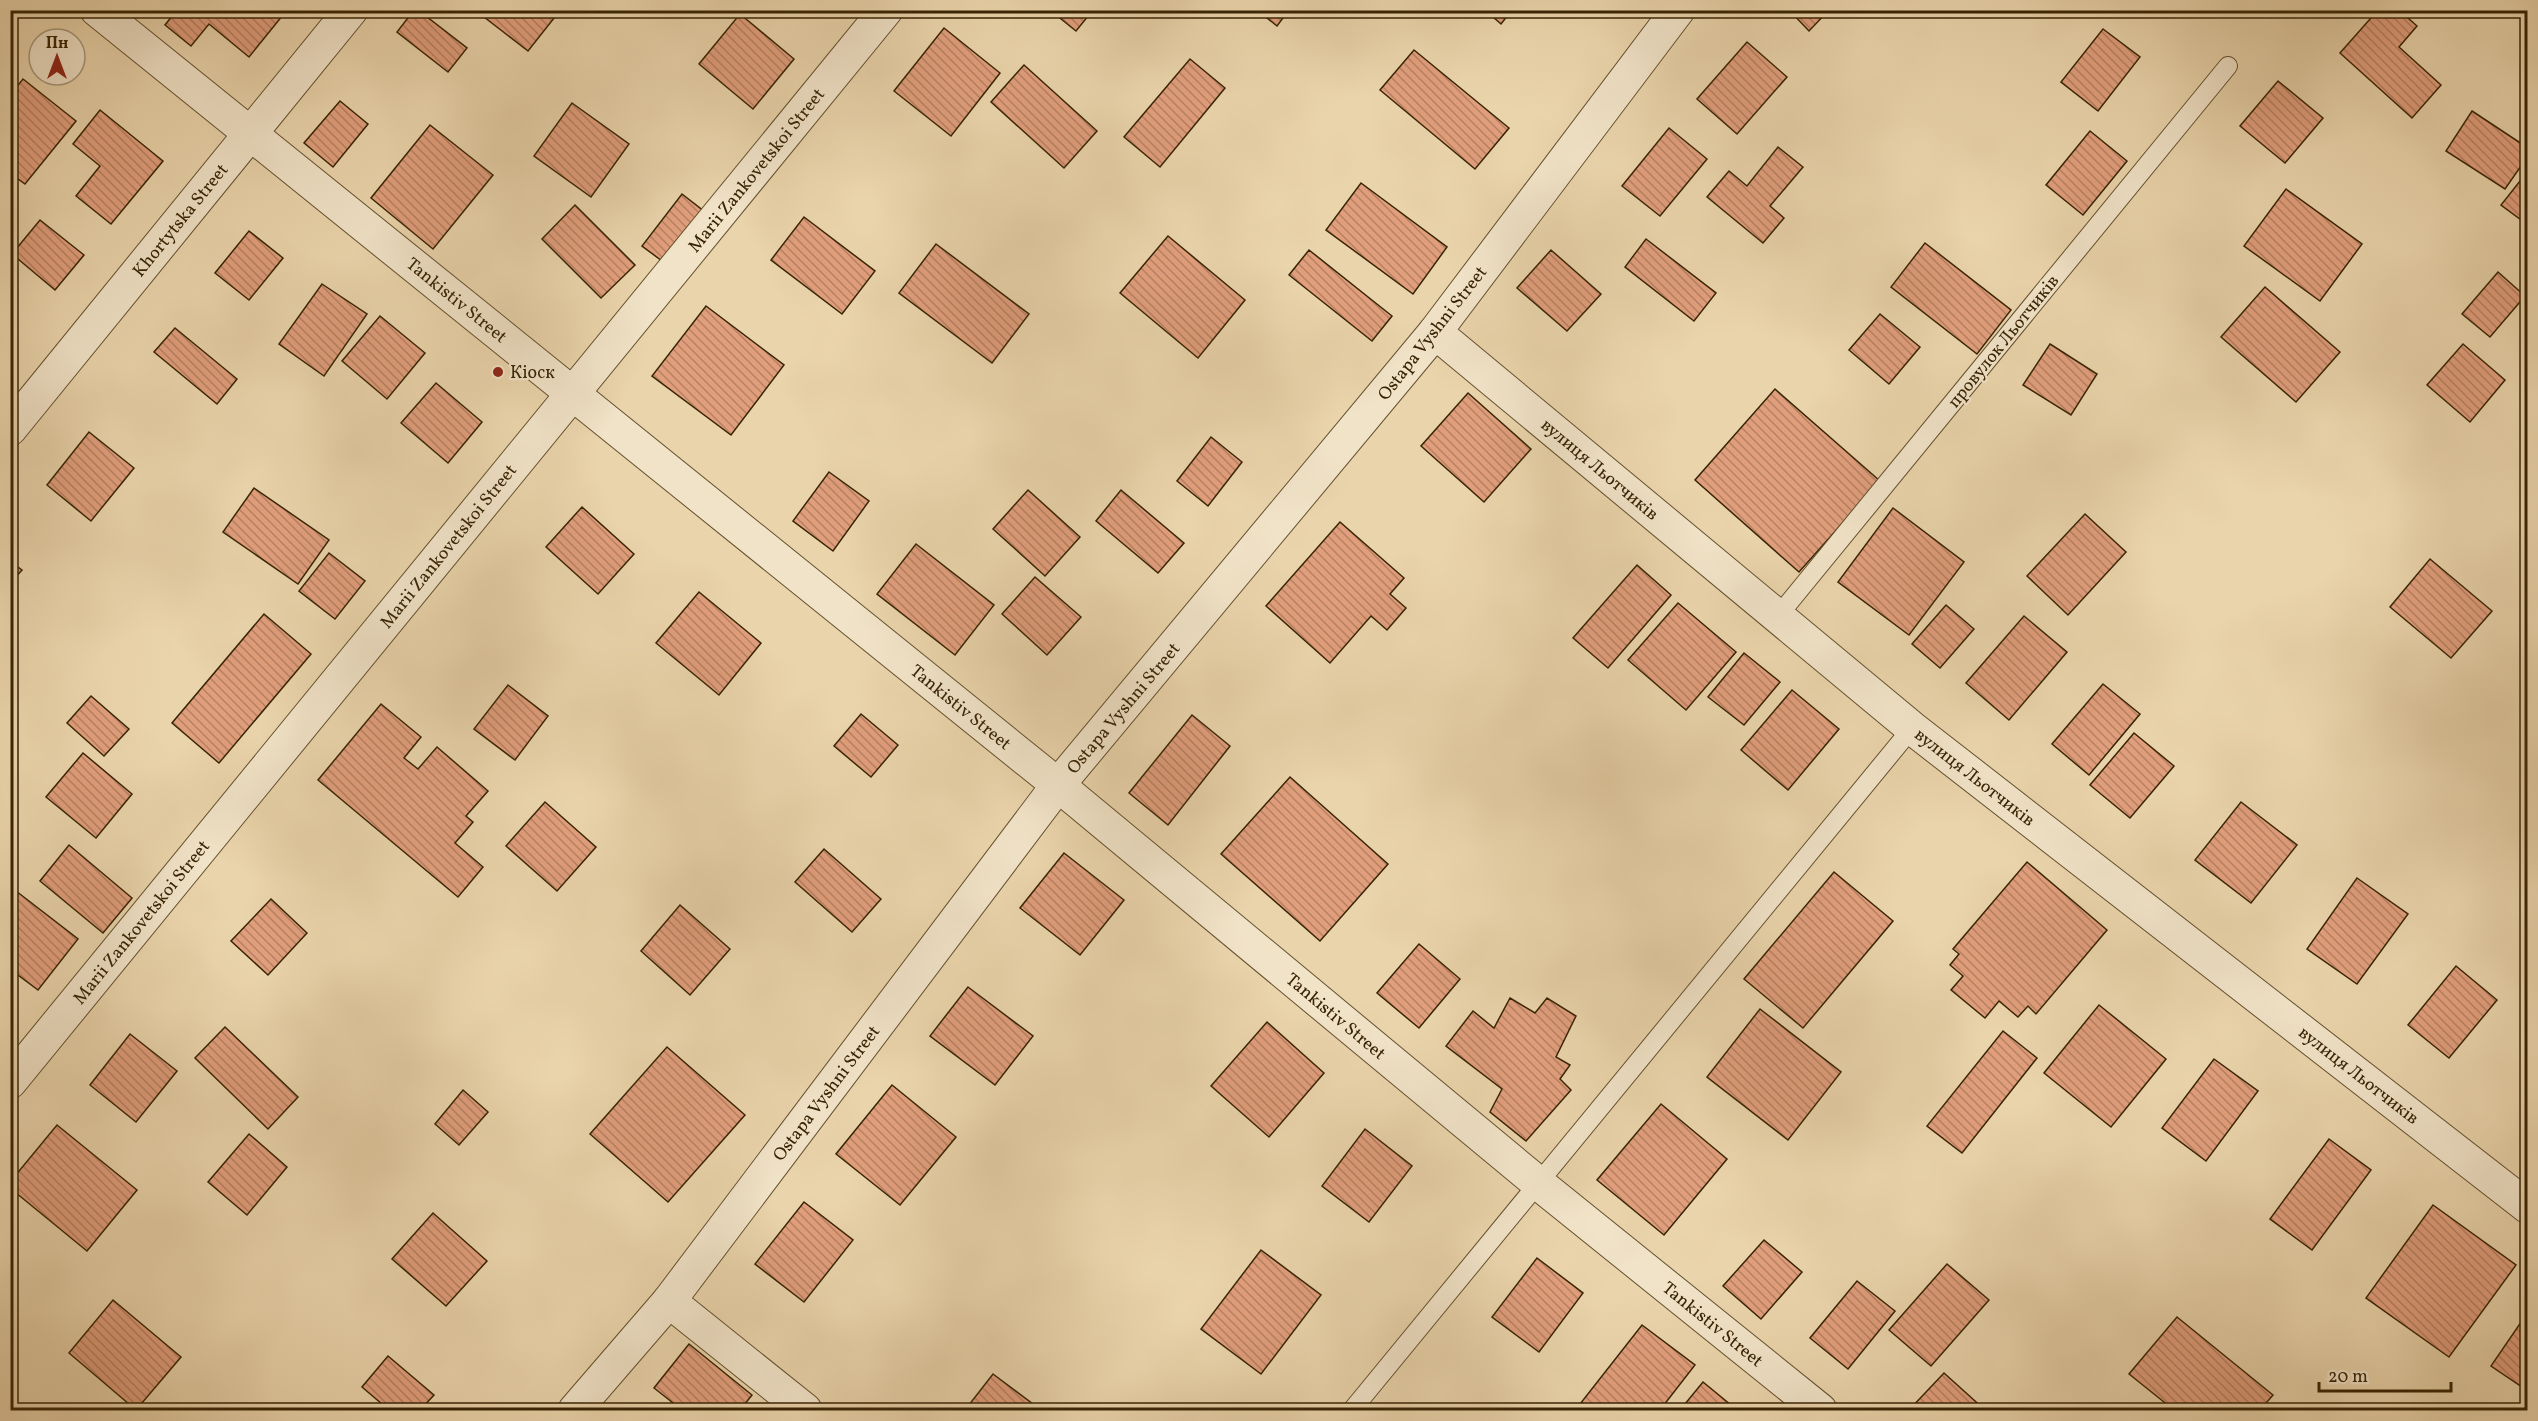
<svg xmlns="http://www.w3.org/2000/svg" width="2538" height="1421" font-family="Vollkorn,serif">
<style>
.building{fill:url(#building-back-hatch);stroke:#382404;stroke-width:1.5}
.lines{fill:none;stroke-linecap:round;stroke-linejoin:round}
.lane-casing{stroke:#64502e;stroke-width:20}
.street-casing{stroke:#64502e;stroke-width:35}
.lane{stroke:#f1e3c8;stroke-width:18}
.street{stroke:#f1e3c8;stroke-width:33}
.poi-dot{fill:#8f2418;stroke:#f1e3c8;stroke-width:2}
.labels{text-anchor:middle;stroke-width:4.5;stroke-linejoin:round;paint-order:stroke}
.street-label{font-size:18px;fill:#382404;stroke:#f1e3c8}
.poi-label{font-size:18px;fill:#382404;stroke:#f1e3c8;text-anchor:start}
</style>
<defs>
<pattern id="building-back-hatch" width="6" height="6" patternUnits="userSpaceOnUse" patternTransform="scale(1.5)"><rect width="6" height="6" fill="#e19e7c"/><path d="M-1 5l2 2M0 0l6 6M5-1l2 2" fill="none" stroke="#b78163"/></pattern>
</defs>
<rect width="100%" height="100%" fill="#ead4ab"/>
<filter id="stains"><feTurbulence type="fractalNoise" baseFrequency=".00333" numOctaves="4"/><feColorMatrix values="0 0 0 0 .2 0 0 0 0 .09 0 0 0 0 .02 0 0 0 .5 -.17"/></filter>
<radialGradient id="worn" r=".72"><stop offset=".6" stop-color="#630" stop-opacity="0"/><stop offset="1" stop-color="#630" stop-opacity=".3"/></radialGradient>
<!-- building -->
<g class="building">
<path d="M177,10H287L249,57L209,24L191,46L165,25Z"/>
<path d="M414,10H418L467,48L448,72L397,32Z"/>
<path d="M475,10H555L558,13L528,51Z"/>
<path d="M1050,10H1093L1076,31Z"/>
<path d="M1257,10H1289L1277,26Z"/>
<path d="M1485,10H1512L1501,24Z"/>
<path d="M1789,10H1829L1809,31Z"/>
<path d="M2378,10H2399L2417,26L2399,47L2441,85L2412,118L2340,53Z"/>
<path d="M740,14L794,59L753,109L699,64Z"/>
<path d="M944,28L1000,73L951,136L894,91Z"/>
<path d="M2103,29L2140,57L2098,111L2061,82Z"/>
<path d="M1747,42L1787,77L1737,134L1697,99Z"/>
<path d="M1414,50L1509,128L1475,169L1380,90Z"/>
<path d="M1190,59L1225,88L1160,167L1124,137Z"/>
<path d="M1024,65L1097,131L1064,168L991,102Z"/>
<path d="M23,79L76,121L25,184L10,173V95Z"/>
<path d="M2278,81L2323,118L2285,163L2240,126Z"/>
<path d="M340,101L368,124L333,167L304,143Z"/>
<path d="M572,103L629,144L591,197L534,156Z"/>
<path d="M100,110L163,161L111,224L76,196L100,166L73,144Z"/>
<path d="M2472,111L2528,148V156L2505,189L2446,151Z"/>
<path d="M430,125L493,175L433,249L371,198Z"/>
<path d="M1669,128L1707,159L1660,216L1622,186Z"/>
<path d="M2090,131L2127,161L2083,215L2046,185Z"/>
<path d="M1778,147L1803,167L1770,206L1784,218L1763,243L1707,197L1729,171L1747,186Z"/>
<path d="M2528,171V225L2501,205Z"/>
<path d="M1361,183L1447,247L1413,294L1326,230Z"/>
<path d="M2286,189L2362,244L2320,301L2244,246Z"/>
<path d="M682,194L705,212L666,264L642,246Z"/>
<path d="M575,205L635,265L601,298L542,239Z"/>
<path d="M804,217L875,271L842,314L771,260Z"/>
<path d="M40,220L84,255L55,290L12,254Z"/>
<path d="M249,231L283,258L249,300L215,273Z"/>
<path d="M1168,236L1245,300L1198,358L1120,293Z"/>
<path d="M1646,239L1716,293L1694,321L1625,267Z"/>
<path d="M1925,243L2011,310L1977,354L1891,287Z"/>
<path d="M936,244L1029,314L992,363L899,293Z"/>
<path d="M1309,250L1392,316L1372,341L1289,275Z"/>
<path d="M1551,250L1601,294L1567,331L1517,288Z"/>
<path d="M2498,272L2525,296L2490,337L2462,314Z"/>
<path d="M322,284L367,314L324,376L279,344Z"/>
<path d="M2265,287L2340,352L2296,402L2221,337Z"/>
<path d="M706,306L784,365L731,435L652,376Z"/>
<path d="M1880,314L1920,347L1889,384L1849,350Z"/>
<path d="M380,316L425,353L387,399L342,361Z"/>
<path d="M175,328L237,379L217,404L154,352Z"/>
<path d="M2050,344L2097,374L2071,415L2023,385Z"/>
<path d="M2463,344L2505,380L2470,422L2427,385Z"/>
<path d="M436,383L482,422L448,463L401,423Z"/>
<path d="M1775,389L1880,481L1799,572L1695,480Z"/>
<path d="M1468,393L1531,449L1484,502L1421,446Z"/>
<path d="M89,432L134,468L91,521L47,485Z"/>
<path d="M1211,437L1242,462L1208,506L1177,481Z"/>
<path d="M829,472L869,501L833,551L793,521Z"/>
<path d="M254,488L329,540L298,584L223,532Z"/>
<path d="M1028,490L1080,537L1045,576L993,529Z"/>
<path d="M1121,490L1184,543L1158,573L1096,521Z"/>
<path d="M582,507L634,554L598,594L546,547Z"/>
<path d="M1893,508L1964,562L1909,635L1838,582Z"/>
<path d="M2085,514L2126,552L2068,615L2027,576Z"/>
<path d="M1340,522L1404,578L1390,594L1406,608L1387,630L1371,616L1330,663L1266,606Z"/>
<path d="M916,544L994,605L955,655L877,594Z"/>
<path d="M329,553L365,581L335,619L299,591Z"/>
<path d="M2430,559L2492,611L2451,658L2390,607Z"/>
<path d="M10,561L22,570L10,583Z"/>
<path d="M1637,565L1671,595L1608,668L1573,638Z"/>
<path d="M1035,577L1081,617L1047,655L1002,614Z"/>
<path d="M699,592L761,643L719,695L656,643Z"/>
<path d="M1678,603L1736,652L1686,710L1628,660Z"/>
<path d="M1946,605L1974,629L1940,668L1912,644Z"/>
<path d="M264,614L311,654L219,763L172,723Z"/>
<path d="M2024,616L2067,652L2009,720L1966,683Z"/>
<path d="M1744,653L1780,682L1744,725L1708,697Z"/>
<path d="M2103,684L2140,714L2089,775L2052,744Z"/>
<path d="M508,685L548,716L515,760L474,729Z"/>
<path d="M1792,690L1839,729L1788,790L1741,750Z"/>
<path d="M91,696L129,729L104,756L67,723Z"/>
<path d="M381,704L421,737L404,758L418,769L437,747L488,791L466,816L473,822L455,843L483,867L458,897L318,780Z"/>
<path d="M861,714L898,745L871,777L834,746Z"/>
<path d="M1192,715L1230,746L1168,825L1129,793Z"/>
<path d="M2134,733L2174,766L2130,818L2090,785Z"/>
<path d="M83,753L132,794L96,838L46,797Z"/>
<path d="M1290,777L1388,864L1320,941L1221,854Z"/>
<path d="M545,802L596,847L557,891L506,846Z"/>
<path d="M2241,802L2297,845L2251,903L2195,860Z"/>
<path d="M69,845L132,898L103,933L40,881Z"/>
<path d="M824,849L881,899L852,932L795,882Z"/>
<path d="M1064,853L1124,900L1080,955L1020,908Z"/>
<path d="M2027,862L2107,930L2036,1014L2028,1006L2018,1017L1999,1001L1985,1018L1951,990L1963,976L1950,965L1959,954L1953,949Z"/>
<path d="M1834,872L1893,921L1803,1028L1744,979Z"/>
<path d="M2357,878L2408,914L2357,984L2307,949Z"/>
<path d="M16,891L78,939L38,990L10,969V898Z"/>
<path d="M271,899L307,933L268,975L231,941Z"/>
<path d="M680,905L730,949L690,995L641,951Z"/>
<path d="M1419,944L1460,979L1419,1028L1377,993Z"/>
<path d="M2456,966L2497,1000L2449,1058L2408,1025Z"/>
<path d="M968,987L1033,1036L995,1085L930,1036Z"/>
<path d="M1510,998L1535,1013L1547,998L1576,1016L1556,1057L1570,1065L1560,1079L1571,1090L1526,1141L1490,1112L1502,1089L1446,1046L1473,1011L1494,1028Z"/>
<path d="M2099,1005L2166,1059L2111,1127L2044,1073Z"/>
<path d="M1760,1009L1841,1072L1788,1140L1707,1077Z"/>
<path d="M1267,1022L1324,1073L1269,1137L1211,1086Z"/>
<path d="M225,1027L298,1097L268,1129L195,1058Z"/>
<path d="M2003,1031L2037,1058L1962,1153L1927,1126Z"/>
<path d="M130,1034L177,1071L136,1122L90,1085Z"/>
<path d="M667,1047L745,1115L668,1202L590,1134Z"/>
<path d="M2214,1059L2258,1091L2206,1161L2162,1128Z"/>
<path d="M892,1085L956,1137L900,1205L836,1154Z"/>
<path d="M463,1090L488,1112L459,1145L435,1124Z"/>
<path d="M1661,1104L1727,1159L1664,1235L1597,1180Z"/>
<path d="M57,1125L137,1190L87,1251L10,1188V1182Z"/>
<path d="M1365,1129L1412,1166L1369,1222L1322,1186Z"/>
<path d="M249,1134L287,1167L247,1215L208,1182Z"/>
<path d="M2329,1139L2371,1170L2312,1250L2270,1219Z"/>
<path d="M804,1202L853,1240L804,1302L755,1264Z"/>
<path d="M2433,1205L2516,1265L2449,1357L2366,1298Z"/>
<path d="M433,1213L487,1261L446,1306L392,1259Z"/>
<path d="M1764,1240L1802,1272L1761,1319L1723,1286Z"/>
<path d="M1261,1250L1321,1295L1261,1374L1201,1329Z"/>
<path d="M1537,1258L1583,1293L1539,1352L1492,1317Z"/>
<path d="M1947,1264L1989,1300L1931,1366L1889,1330Z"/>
<path d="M1857,1281L1895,1311L1848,1369L1810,1338Z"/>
<path d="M113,1300L181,1357L136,1410L69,1353Z"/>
<path d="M2528,1312V1391L2491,1366Z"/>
<path d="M2177,1317L2273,1395L2260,1410H2174L2129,1374Z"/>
<path d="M1642,1325L1695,1365L1660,1410H1589L1580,1404Z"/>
<path d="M689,1344L752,1395L740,1410H682L654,1388Z"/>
<path d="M388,1356L434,1395L420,1410H389L362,1387Z"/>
<path d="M1944,1373L1985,1410H1909Z"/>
<path d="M993,1374L1041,1410H965Z"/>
<path d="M1703,1382L1737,1410H1680Z"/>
</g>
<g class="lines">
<!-- lane casing -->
<g class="lane-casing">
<g id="lane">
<path d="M1778,616L2228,66"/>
<path d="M1352,1410L1912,728"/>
</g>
</g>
<!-- street casing -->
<g class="street-casing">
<g id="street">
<path d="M97,10L1058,785L1538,1183L1820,1410"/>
<path d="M1435,332L1912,728L2528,1207"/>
<path d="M10,429L351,10"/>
<path d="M10,1082L886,10"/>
<path d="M669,1301L805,1410"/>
<path d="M575,1410L669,1301L1058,785L1435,332L1678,10"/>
</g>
</g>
<!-- lane -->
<use href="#lane" class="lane"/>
<!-- street -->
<use href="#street" class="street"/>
</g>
<!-- markers -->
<circle class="poi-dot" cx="498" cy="372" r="6"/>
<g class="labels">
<!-- street labels -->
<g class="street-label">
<text transform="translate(756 170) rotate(-51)" y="6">Marii Zankovetskoi Street</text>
<text transform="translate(180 220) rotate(-51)" y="6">Khortytska Street</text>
<text transform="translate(457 300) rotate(39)" y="6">Tankistiv Street</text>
<text transform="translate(1432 333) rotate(-52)" y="6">Ostapa Vyshni Street</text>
<text transform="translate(2003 341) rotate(-51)" y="6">провулок Льотчиків</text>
<text transform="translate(1600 469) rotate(40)" y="6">вулиця Льотчиків</text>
<text transform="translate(448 546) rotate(-51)" y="6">Marii Zankovetskoi Street</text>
<text transform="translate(961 707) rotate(39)" y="6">Tankistiv Street</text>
<text transform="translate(1123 708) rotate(-50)" y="6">Ostapa Vyshni Street</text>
<text transform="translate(1975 777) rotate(38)" y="6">вулиця Льотчиків</text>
<text transform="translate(141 922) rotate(-51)" y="6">Marii Zankovetskoi Street</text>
<text transform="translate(1336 1016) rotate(40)" y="6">Tankistiv Street</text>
<text transform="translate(2359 1075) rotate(38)" y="6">вулиця Льотчиків</text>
<text transform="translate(826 1093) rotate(-53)" y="6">Ostapa Vyshni Street</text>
<text transform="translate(1713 1324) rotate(39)" y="6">Tankistiv Street</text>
</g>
<!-- poi labels -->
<g class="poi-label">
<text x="510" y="378">Кіоск</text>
</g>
</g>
<!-- margin -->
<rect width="2538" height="1421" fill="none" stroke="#ead4ab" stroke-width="36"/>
<rect x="12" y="12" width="2514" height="1397" fill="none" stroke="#382404" stroke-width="3"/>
<rect x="18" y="18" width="2502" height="1385" fill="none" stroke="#382404" stroke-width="1.5"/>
<!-- north arrow -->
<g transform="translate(57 57)"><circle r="28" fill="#f1e3c8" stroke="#a7977a" stroke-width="1.5"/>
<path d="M0-4.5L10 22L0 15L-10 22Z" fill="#8f2418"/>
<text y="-9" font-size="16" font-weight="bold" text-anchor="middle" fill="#382404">Пн</text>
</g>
<!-- scale -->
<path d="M2319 1382v9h132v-9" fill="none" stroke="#382404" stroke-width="3"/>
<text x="2328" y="1382" font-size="18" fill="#382404" stroke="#f1e3c8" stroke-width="4.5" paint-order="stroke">20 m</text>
<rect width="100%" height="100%" filter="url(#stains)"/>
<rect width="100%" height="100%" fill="url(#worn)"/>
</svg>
